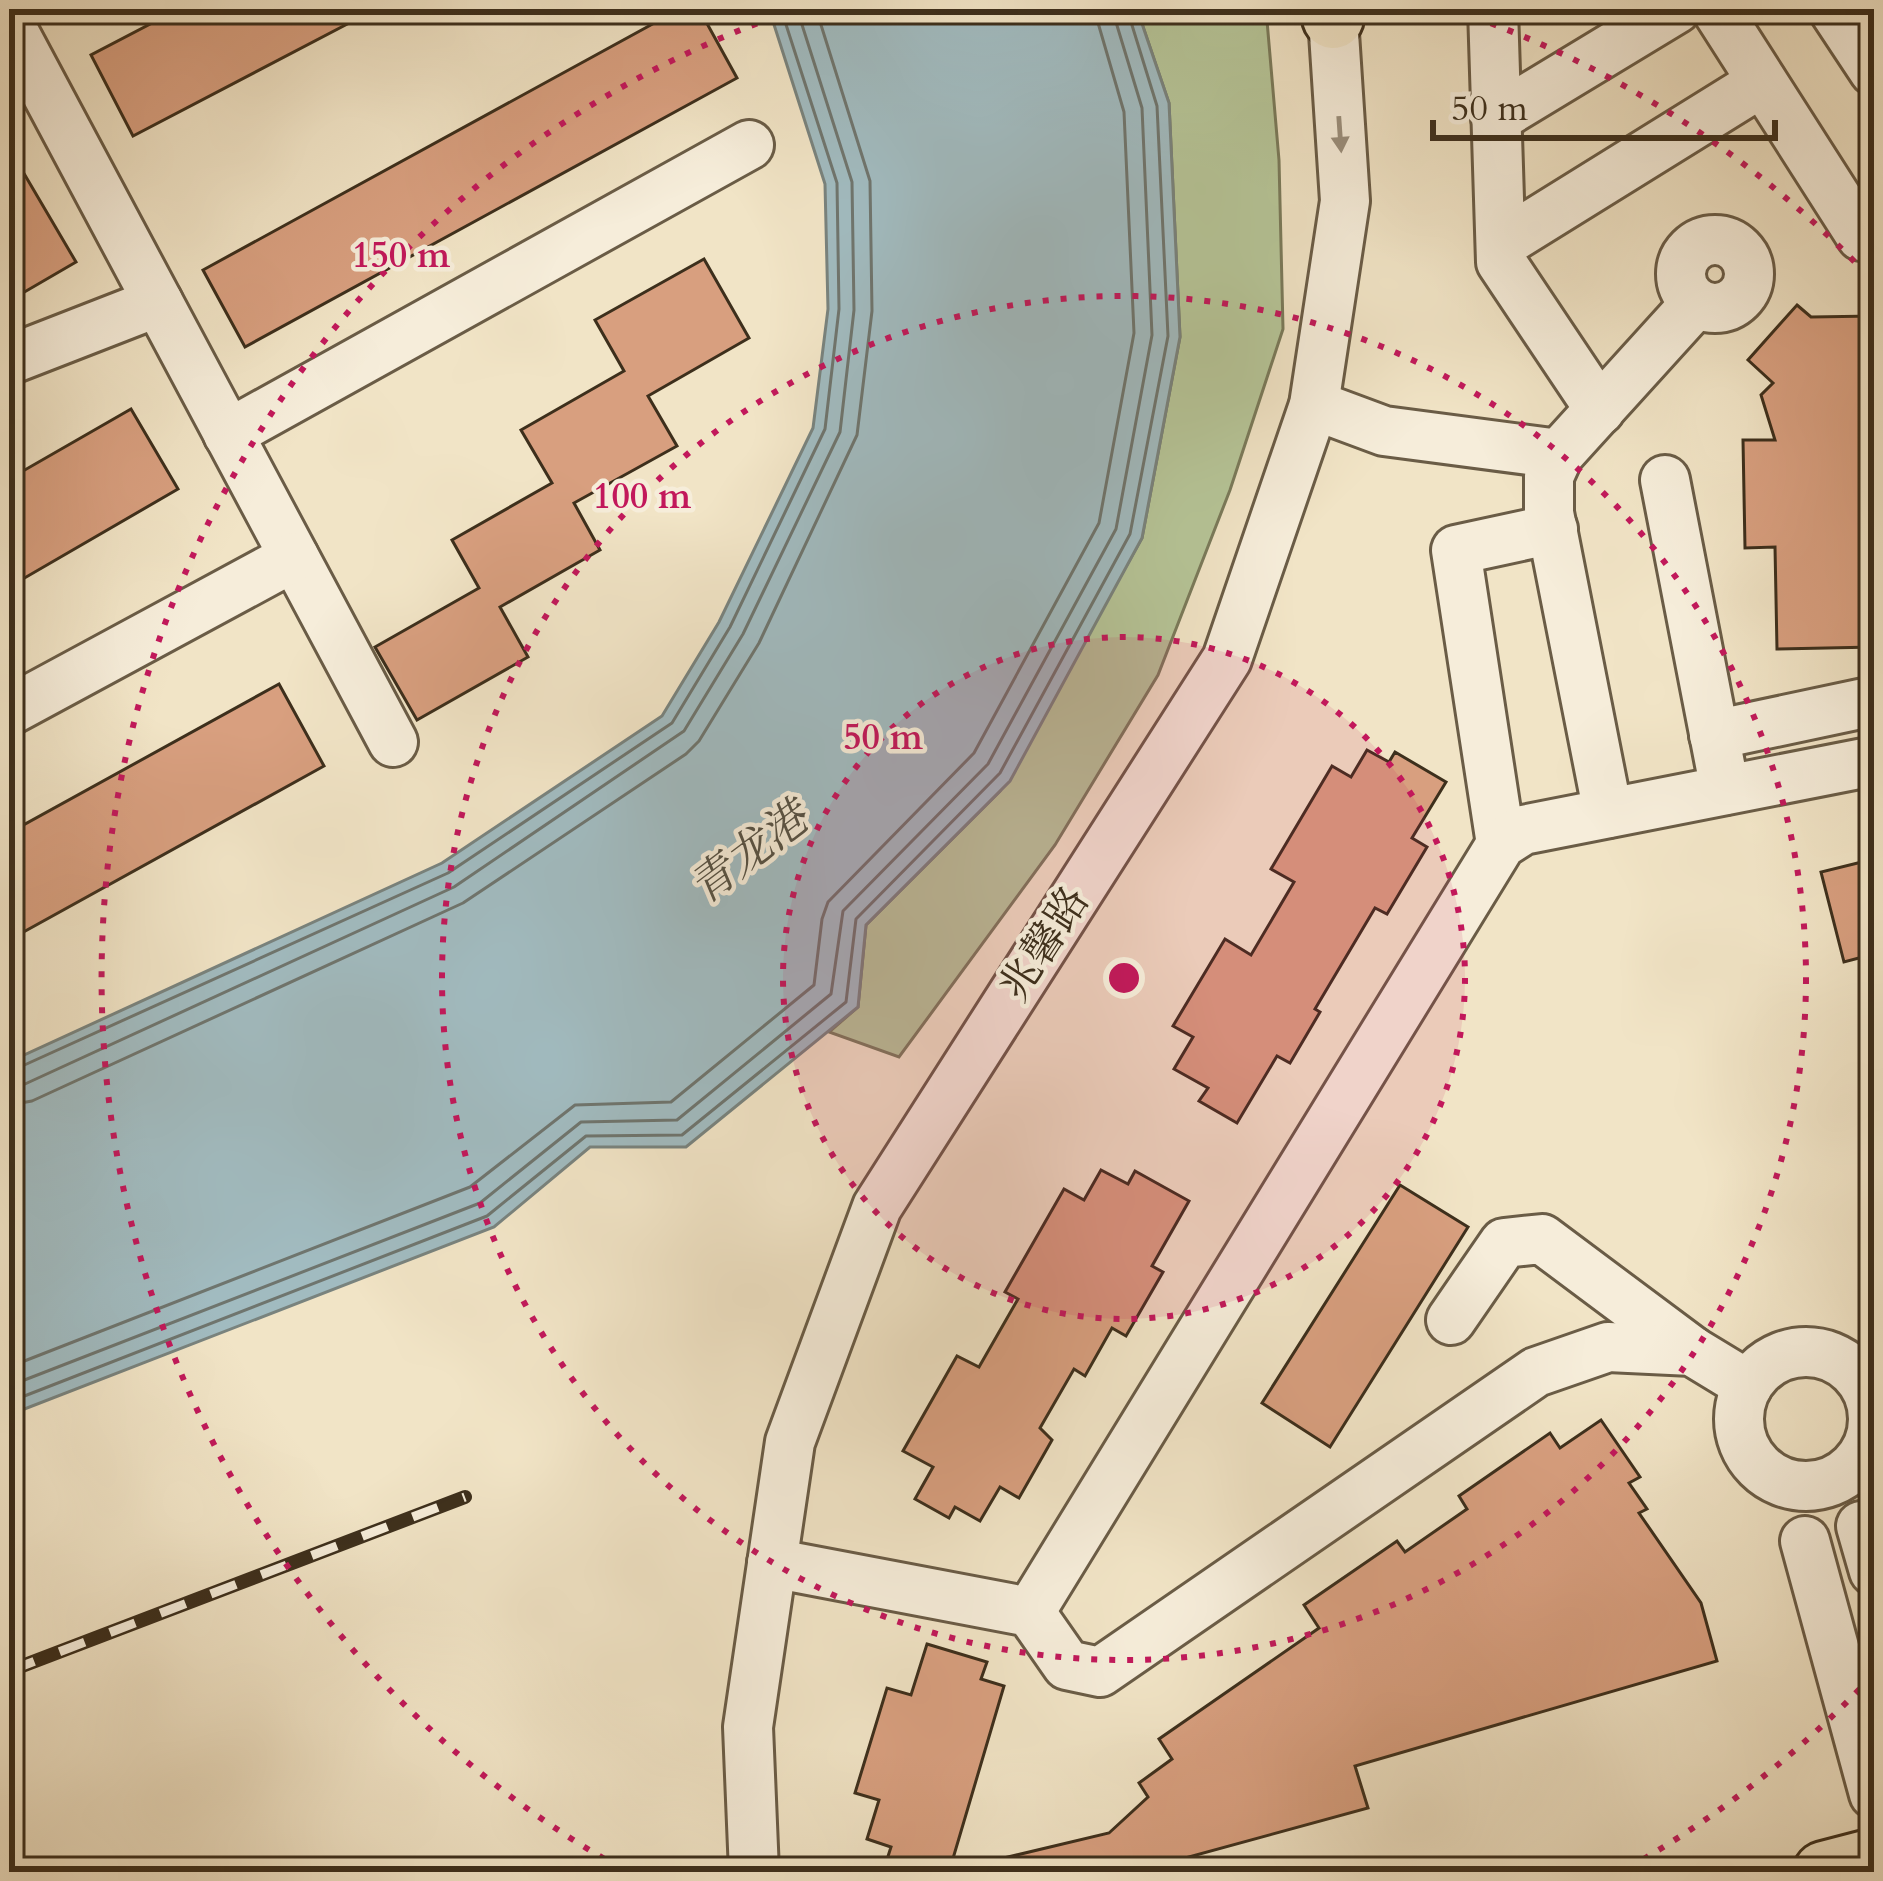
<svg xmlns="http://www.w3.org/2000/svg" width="1883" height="1881" font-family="Cardo,'Noto Serif SC',serif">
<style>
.green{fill:#b6c598;stroke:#7a7a5a;stroke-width:3}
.water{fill:#a1bbc0;stroke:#79837e;stroke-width:3}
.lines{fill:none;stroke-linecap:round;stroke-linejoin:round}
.shore{stroke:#6f756e;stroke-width:3}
.building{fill:#d89f7f;stroke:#3d2f1c;stroke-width:3}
.minor-casing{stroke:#6a5c46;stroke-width:54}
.major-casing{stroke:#3d2f1c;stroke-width:66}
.minor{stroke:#f6edda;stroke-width:48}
.major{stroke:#f1e4c6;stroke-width:60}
.rail-casing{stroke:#3d2f1c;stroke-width:14}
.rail{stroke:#f6edda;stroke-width:9;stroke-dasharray:27;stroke-linecap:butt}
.oneway{fill:#9a8e7b}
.ring{fill:none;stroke:#c2185b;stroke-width:6;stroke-dasharray:6 12}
.labels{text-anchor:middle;stroke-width:9;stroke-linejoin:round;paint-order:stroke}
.street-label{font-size:42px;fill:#3d2f1c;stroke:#f6edda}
.water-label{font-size:45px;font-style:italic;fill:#565245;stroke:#f6edda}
.centre{fill:#c2185b;stroke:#f6edda;stroke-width:6}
.ring-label{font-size:36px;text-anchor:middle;font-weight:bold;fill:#c2185b;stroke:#f6edda;stroke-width:9;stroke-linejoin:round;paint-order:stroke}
</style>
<rect width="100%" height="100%" fill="#f1e4c6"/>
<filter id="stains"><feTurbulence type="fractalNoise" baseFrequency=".00167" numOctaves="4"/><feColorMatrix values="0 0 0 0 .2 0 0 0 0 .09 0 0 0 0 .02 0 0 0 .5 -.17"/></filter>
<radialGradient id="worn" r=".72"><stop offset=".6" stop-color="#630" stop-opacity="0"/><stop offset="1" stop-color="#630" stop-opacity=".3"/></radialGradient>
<!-- green -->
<path class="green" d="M1137,9H1266L1279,160L1283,329L1230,490L1158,675L1055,845L899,1057L829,1032L858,1007L866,925L1000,791L1142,538L1180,337L1169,103Z"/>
<!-- water -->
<path class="water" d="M769,9H1137L1169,103L1180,337L1142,538L1010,781L866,925L858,1007L686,1147H590L494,1227L9,1415V1062L442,863L662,716L719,622L813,428L828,309L825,184Z"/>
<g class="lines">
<!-- shore -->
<g class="shore">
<path d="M9,1072L448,873L672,723L730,627L825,429L839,309L837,183L781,9"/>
<path d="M9,1087L25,1084L454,887L684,731L743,634L840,432L854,310L852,182L797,9"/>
<path d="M9,1105L32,1101L463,903L686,754L699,741L759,643L857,435L872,311L870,181L816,9"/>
<path d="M9,1367L470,1187L575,1105L671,1102L814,985L822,919L828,902L974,753L1099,523L1134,333L1124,112L1094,9"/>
<path d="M9,1386L480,1203L581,1122L677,1120L831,994L843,911L988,764L1116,529L1152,335L1142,108L1112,9"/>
<path d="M9,1402L487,1216L586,1136L682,1135L846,1002L856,919L1000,773L1130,534L1168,336L1157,106L1127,9"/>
</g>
</g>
<!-- building -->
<g class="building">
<path d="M179,9H376L133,136L91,55Z"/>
<path d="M680,9H699L737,78L245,347L203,270Z"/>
<path d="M9,148L76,262L9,301Z"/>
<path d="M704,259L749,338L648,396L677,446L574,503L600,550L500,607L528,657L417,720L375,647L479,588L452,540L552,483L521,430L624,371L595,320Z"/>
<path d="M1797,305L1811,317L1874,316V647L1777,649L1775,547L1745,548L1743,440H1775L1761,395L1773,383L1748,360Z"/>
<path d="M131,409L178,489L9,587V479Z"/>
<path d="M279,684L324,766L9,940V833Z"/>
<path d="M1367,750L1389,762L1395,752L1446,782L1412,838L1427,847L1387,914L1375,908L1315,1009L1320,1012L1290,1063L1277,1056L1237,1123L1199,1101L1208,1088L1174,1069L1193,1037L1173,1026L1225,939L1251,955L1294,882L1271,869L1332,766L1351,777Z"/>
<path d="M1874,859V954L1844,962L1821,872Z"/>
<path d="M1101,1170L1128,1184L1135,1171L1189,1201L1152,1266L1163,1272L1126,1336L1112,1328L1085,1376L1074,1369L1040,1428L1052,1440L1019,1498L1000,1487L980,1521L955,1507L949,1518L915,1499L933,1467L903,1451L957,1356L979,1367L1018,1299L1005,1292L1064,1189L1084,1200Z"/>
<path d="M1400,1185L1468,1227L1330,1447L1262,1403Z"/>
<path d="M1601,1420L1640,1477L1629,1483L1647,1509L1639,1513L1701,1603L1717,1661L1355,1766L1368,1808L1134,1872H1006L1004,1858L1109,1833L1148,1797L1139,1783L1172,1759L1159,1739L1319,1628L1304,1605L1397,1541L1405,1552L1467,1509L1459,1496L1550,1433L1560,1448Z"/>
<path d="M927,1644L987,1662L981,1679L1004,1686L949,1872H883L891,1847L867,1839L879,1800L855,1793L887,1688L911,1695Z"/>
</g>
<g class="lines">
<!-- minor casing -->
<g class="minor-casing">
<g id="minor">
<path d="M1493,9L1501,262L1600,410"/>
<path d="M1716,9L1861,236"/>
<path d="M1833,9L1874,71"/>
<path d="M9,23L393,742"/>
<path d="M1496,118L1676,9"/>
<circle cx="1715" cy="274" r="34"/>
<path d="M1501,244L1762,82"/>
<path d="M9,360L158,302"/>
<path d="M1314,405L1384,431L1559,454"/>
<path d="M228,434L749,145"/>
<path d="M1665,480L1725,790"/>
<path d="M9,711L294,557"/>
<path d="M1714,735L1874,701"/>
<path d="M1608,813L1549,513V476L1559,454L1696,303"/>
<path d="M1501,844L1456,550L1553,529"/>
<path d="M1451,1320L1504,1243L1542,1239L1692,1351"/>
<circle cx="1806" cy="1419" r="67"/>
<path d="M1861,1526L1874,1571"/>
<path d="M1805,1541L1874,1794"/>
<path d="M772,1563L1030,1612L1067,1665L1100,1672L1536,1372L1608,1347L1692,1351L1748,1385"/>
<path d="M1030,1612L1501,844L1523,830L1874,761"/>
<path d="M754,1872L748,1727L790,1442L877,1207L1227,659L1314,405L1345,201L1333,18"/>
</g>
</g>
<!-- major casing -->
<g class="major-casing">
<g id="major">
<path d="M1333,18L1334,9"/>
<path d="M1824,1872L1874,1859"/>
</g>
</g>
<!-- minor -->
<use href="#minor" class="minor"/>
<!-- major -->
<use href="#major" class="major"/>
<!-- rail casing -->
<g class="rail-casing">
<path id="rail" d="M9,1671L465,1497"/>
</g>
<!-- rail -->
<use href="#rail" class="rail"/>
</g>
<!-- one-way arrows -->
<defs><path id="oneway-solid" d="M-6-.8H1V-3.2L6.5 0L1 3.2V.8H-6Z" transform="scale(3)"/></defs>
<use class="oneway" href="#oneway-solid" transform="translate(1340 134) rotate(86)"/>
<!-- distance rings -->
<circle cx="1124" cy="978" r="341" fill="#c2185b" fill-opacity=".12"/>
<g class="ring">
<circle cx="1124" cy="978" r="341"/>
<circle cx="1124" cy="978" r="682"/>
<path d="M1872 1676A1023 1023 0 0 1 1628 1868M620 1868A1023 1023 0 0 1 791 11M1457 11A1023 1023 0 0 1 1872 280"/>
</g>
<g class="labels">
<!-- street labels -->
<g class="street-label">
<text transform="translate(1043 943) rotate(-57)" y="15">兆馨路</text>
</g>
<!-- water labels -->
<g class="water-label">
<text transform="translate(748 852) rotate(-37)" y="16">青龙港</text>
</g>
</g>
<circle cx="1124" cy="978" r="18" class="centre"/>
<g class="ring-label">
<text x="401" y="267">150 m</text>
<text x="642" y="508">100 m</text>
<text x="883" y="749">50 m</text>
</g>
<!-- margin -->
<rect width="1883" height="1881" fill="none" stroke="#f1e4c6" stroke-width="48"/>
<rect x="12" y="12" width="1859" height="1857" fill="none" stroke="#3d2f1c" stroke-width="6"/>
<rect x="24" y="24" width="1835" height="1833" fill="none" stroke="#3d2f1c" stroke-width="3"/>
<!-- scale -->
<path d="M1433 120v18h342v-18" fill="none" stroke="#3d2f1c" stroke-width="6"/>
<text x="1451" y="120" font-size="36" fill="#3d2f1c" stroke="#f6edda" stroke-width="9" paint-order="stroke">50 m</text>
<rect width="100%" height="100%" filter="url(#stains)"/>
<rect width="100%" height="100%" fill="url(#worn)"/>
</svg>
